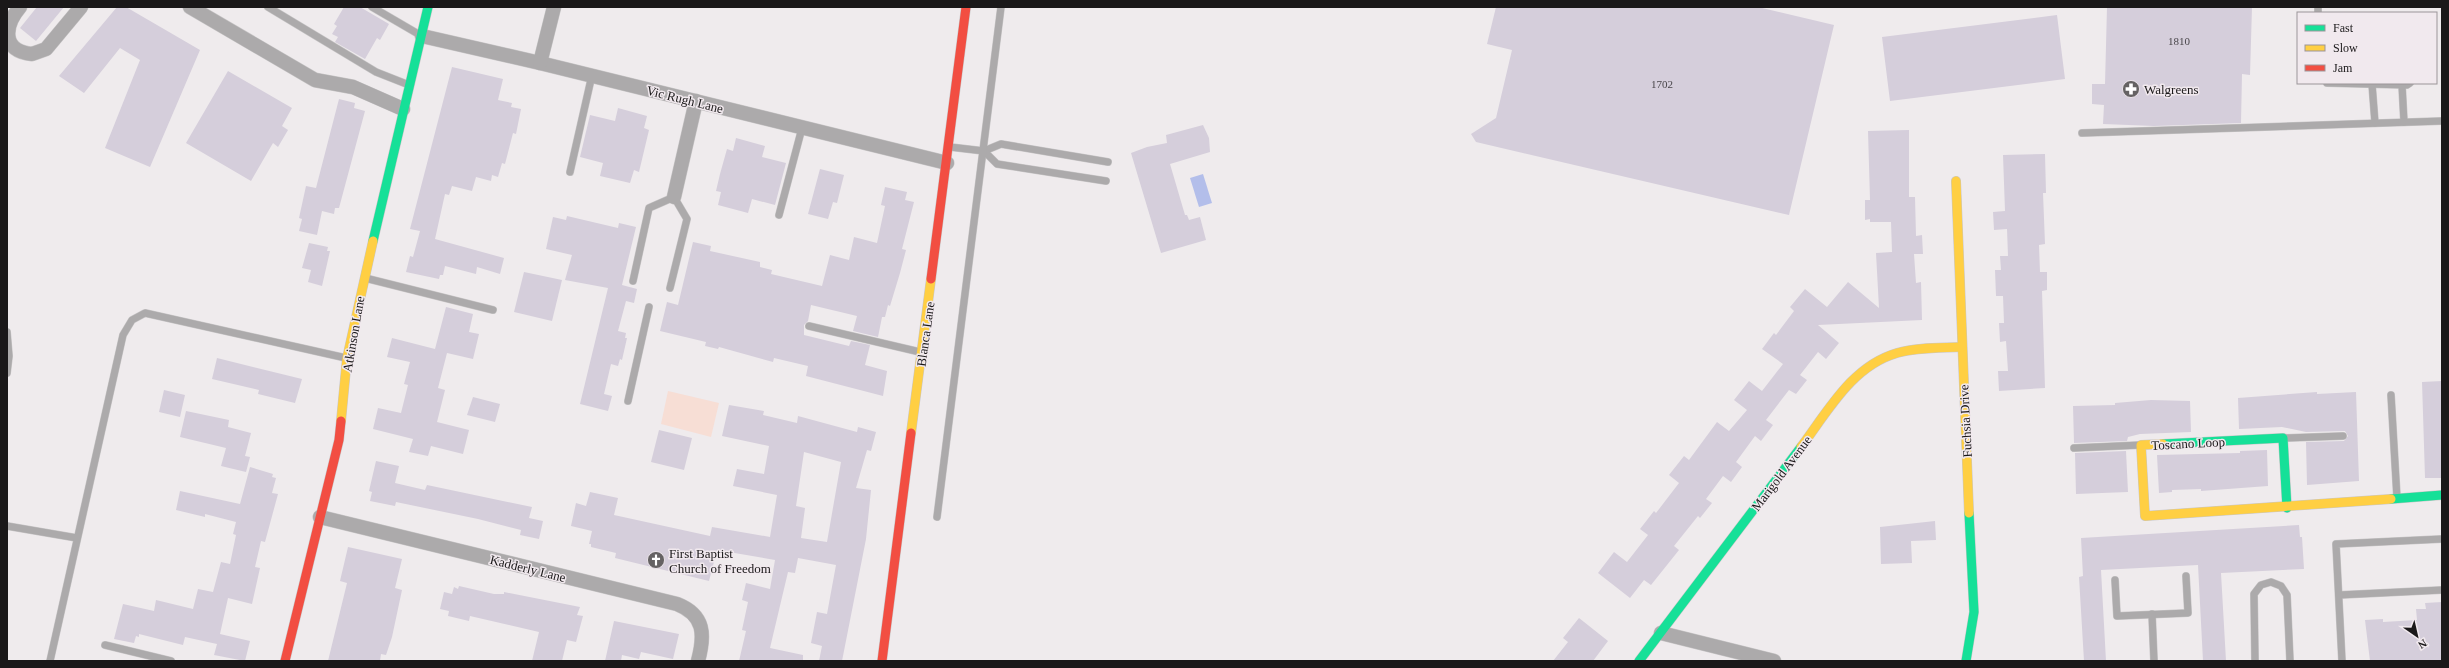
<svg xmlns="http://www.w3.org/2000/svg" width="2449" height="668" font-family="Georgia,serif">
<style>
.green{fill:#f7ded5}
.water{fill:#b3beea}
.building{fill:#d5cedb;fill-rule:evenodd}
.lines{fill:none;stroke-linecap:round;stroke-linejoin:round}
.lane-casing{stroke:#c8c6c7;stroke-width:8}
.street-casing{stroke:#c8c6c7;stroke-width:15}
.fast-casing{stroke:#c8c6c7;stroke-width:10}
.slow-casing{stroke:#c8c6c7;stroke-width:10}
.jam-casing{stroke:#c8c6c7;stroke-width:10}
.lane{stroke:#acaaab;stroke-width:7}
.street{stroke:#acaaab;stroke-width:14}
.fast{stroke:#16e098;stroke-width:9}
.slow{stroke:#ffcf43;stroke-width:9}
.jam{stroke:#f24e42;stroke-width:9}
.labels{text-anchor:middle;stroke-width:3;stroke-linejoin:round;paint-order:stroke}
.number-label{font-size:11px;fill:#49464a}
.poi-label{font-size:13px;fill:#1a1819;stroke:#f1e9ee;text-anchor:start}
.street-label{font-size:13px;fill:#1a1819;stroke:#f1e9ee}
</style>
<rect width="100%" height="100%" fill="#efebed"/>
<!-- green -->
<path class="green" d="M668,391L719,403L711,437L661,424Z"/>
<!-- water -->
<path class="water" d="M1203,174L1212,203L1199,207L1190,178Z"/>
<!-- building -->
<g class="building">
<path d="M37,7H64L36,41L20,28Z"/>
<path d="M117,7H126L200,50L150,167L105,148L140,60L120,48L84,93L59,76Z"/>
<path d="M344,7H360L389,24L380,40L377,38L365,59L335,42L338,37L332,34L337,26L334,24Z"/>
<path d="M1496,7H1758L1834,25L1789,215L1476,142L1471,134L1496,118L1512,50L1487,44Z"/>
<path d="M2107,7H2252L2250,75L2242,74L2241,123L2154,126L2103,124L2104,105L2092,104V84H2105Z"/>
<path d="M2057,15L2065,79L1890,101L1882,37Z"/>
<path d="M452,67L503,79L498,100L512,103L511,107L521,109L516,134L513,133L505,164L502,163L498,177L492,175L491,181L476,177L472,191L452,186L449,195L445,194L435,239L504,258L500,274L477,267L476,274L445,266L443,275H440L439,279L406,272L410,256L413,257L420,231L410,229Z"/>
<path d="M228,71L292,108L282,126L288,130L278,147L273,143L251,181L186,143Z"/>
<path d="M339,99L355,103L354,108L365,111L339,208H335L334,214L322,211L317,235L299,231L302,219L299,218L306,186L316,188Z"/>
<path d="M618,108L647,116L644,128L649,130L639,172L634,170L630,183L600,176L603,163L580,157L590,115L615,121Z"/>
<path d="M1203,125L1209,138L1210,152L1170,164L1185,215H1187L1189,220L1200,217L1206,240L1161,253L1131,153L1147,147L1167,143L1166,135Z"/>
<path d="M1909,130V197H1915L1916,236L1922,235L1923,254H1914L1916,283L1921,282L1922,320L1818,325L1839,343L1826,359L1818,352L1800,375L1807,380L1796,394L1789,390L1766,420L1773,425L1761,441L1755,436L1736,462L1742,467L1731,482L1723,476L1706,499L1712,503L1700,518L1698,516L1674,546L1679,550L1651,585L1644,580L1630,598L1598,573L1614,552L1627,562L1648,535L1640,529L1654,511L1656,513L1679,483L1669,475L1684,456L1689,460L1717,422L1729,431L1747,410L1734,400L1749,381L1762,391L1783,364L1762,349L1774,333L1776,335L1794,311L1790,307L1805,289L1827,307L1848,282L1879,308L1876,253L1892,252L1891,222H1870V219L1865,220V200H1870L1868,131Z"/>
<path d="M736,138L765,146L762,157L786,163L775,205L752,199L748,213L718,205L721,192L716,191L720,174L727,149L733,151Z"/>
<path d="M2045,154L2046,193H2043L2045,244L2039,245L2040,272H2047V290L2042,291L2045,388L1999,391L1998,371H2008L2006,341L2000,342L1999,323H2004L2003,296H1996L1995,270H2001L2000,256H2008L2007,229L1994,230L1993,212L2005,211L2003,155Z"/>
<path d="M820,169L844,175L837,203L833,202L828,219L808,214Z"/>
<path d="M885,187L907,192L905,200L914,202L902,249L906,250L900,273L890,306L888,305L885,317H882L878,337L853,331L857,316L811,305L808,321L804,325V335L849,346L851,341L870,345L865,365L887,371L883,396L806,376L808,366L774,358L773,362L719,347L718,349L705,346L706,342L660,331L667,302L678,305L693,242L711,246L710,251L760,262V267L772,270L771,274L822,286L830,255L849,260L854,237L877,243L885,206L881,205Z"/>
<path d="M567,216L618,228L619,223L636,227L622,285L637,289L634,303L626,301L618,331L626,333L625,338H627L622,360L620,359L618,366L611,364L604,394L612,396L608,411L580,404L608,288L565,280L572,255L546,249L553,217L566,220Z"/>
<path d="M309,243L328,247L327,251H330L322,286L308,282L311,270L302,268Z"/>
<path d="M524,272L562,280L552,321L514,312Z"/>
<path d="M446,307L473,314L469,332L479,334L473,359L447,353L438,388L445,390L437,422L469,430L463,454L431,446L428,456L409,452L413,439L373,429L378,408L401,413L408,385L404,384L410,362L387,357L392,338L435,349Z"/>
<path d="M217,358L302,379L295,403L258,394L259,390L212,379Z"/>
<path d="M2442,381V478H2425L2422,382Z"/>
<path d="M164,390L185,395L180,417L159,412Z"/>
<path d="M2317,392V394L2356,392L2359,481L2307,485L2306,442L2344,441L2348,436L2345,431L2306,432L2282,427L2239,429L2238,398Z"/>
<path d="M473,397L500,404L495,422L467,415Z"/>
<path d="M2151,400L2190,401L2191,432L2140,434L2128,437L2127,441L2074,443L2073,406L2115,405V403Z"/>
<path d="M729,405L764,411L763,415L797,423L798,416L857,432L858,427L876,432L871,451L867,450L856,488L871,490L866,539L842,661H819L822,646L811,643L817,612L827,614L836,565L798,558L795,573L788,572L770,648L803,655V661H739L746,631L742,630L748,602L742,600L746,583L770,589L775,560L717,550L709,581L615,558L616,553L591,547V544H589L592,531L571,526L576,503L586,506L590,492L618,498L614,515L710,536L712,527L770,537L777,495L733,486L737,469L764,474L769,446L722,436ZM804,452L841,462L827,542L801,538L805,508L796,506Z"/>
<path d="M186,411L229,420L228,427L251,433L245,456L250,457L246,472L221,466L226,448L180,437Z"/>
<path d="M659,430L692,438L684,470L651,462Z"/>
<path d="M2267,450L2268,486L2201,491V489L2172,490V492L2159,493L2157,455L2240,453V451Z"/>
<path d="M2126,451L2128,492L2076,494L2075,453Z"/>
<path d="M376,461L399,466L395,483L425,490L427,485L532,507L529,518L543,521L539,539L520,535L521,530L478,519L396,502L395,506L370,501L372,492L369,491Z"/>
<path d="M250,467L273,474L272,477L276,478L272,493L278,494L265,542L261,541L255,567L260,568L252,604L228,598L220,634L250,641L245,661L214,655L217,644L185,637L183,645L139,634V637L136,636L134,643L114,639L123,604L154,611L156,600L193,609L198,589L213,592L221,562L230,564L236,535L233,534L236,522L205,514V517L176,510L180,491L240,504Z"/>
<path d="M1935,521L1936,540L1911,541L1912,563L1881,564L1880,527Z"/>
<path d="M2299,525L2300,537H2302L2304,569L2221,573L2226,661H2203L2198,565L2101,570L2106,661H2084L2079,577L2083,576L2081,538Z"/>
<path d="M348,547L402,559L395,588L402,590L392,637L386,655L381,654L380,661H328L347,583L340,581Z"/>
<path d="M459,586L494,594H504V592L580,607L577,615L583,616L576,642L567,640L562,661H532L539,632L470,616L469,621L448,616L449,611L440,609L444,592L452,594L454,587L458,589Z"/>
<path d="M2442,602V661H2370L2365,620L2383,619V622L2417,620L2416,609H2426L2425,603Z"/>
<path d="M1579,618L1608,641L1593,661H1553L1568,642L1563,638Z"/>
<path d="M614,621L679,634L673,659L641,652L639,659L622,655L621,661H605Z"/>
</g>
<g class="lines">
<!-- lane casing -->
<g class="lane-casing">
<g id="lane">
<path d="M268,7L376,72L409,85"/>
<path d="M372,7L420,35"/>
<path d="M2318,13V7"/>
<path d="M2327,83L2407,85L2410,83"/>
<path d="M2372,84L2375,123"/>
<path d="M2402,85L2404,122"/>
<path d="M2082,133L2442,121"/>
<path d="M950,147L984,151L1001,144L1108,162"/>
<path d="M984,151L997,164L1106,181"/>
<path d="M570,172L592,75"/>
<path d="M779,215L802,128"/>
<path d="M365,278L493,310"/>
<path d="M633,281L649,208L674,197L687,219L670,288"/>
<path d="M809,326L920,352"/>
<path d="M7,332L9,356L7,373"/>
<path d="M2391,395L2397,498"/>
<path d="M628,401L649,307"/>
<path d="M2284,438L2343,436"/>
<path d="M2074,448L2141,445"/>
<path d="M937,517L1001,7"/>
<path d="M7,526L77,538"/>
<path d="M2115,580L2117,616L2188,613L2186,576"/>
<path d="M2339,595L2442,590"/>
<path d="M2152,614L2154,661"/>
<path d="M105,645L171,661"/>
<path d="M50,661L123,335L132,320L145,313L346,358"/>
<path d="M2255,661L2254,594L2261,585L2271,582L2281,586L2287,595L2290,661"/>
<path d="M2342,661L2336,544L2442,539"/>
</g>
</g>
<!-- street casing -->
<g class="street-casing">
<g id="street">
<path d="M20,7C4,26 1,51 32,54L46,49L81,7"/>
<path d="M190,7L315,80L353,87L403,109"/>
<path d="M422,36L540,63L947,163"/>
<path d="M540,63L554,7"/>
<path d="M674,197L696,101"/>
<path d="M320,517L677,604C705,615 705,635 698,661"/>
<path d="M1661,633L1774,661"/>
</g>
</g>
<!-- fast casing -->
<g class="fast-casing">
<g id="fast">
<path d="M373,241L428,7"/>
<path d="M2163,444L2283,438L2287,508"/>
<path d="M2391,499L2442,495"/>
<path d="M1639,661L1801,447"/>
<path d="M1966,661L1974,612L1969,513"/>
</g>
</g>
<!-- slow casing -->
<g class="slow-casing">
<g id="slow">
<path d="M1956,181L1969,513"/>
<path d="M341,421L347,358L373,241"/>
<path d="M911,433L931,279"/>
<path d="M2163,444L2141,445L2145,516L2391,499"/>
<path d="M1801,447C1828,411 1852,366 1897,353C1918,347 1940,348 1961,347"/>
</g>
</g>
<!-- jam casing -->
<g class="jam-casing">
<g id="jam">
<path d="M931,279L966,7"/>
<path d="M285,661L339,440L341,421"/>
<path d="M882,661L911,433"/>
</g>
</g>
<!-- lane -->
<use href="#lane" class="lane"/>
<!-- street -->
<use href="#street" class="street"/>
<!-- fast -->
<use href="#fast" class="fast"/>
<!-- slow -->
<use href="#slow" class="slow"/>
<!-- jam -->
<use href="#jam" class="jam"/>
</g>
<!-- icons -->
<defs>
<g id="pharmacy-disc" transform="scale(0.9)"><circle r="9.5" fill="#656263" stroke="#f1e9ee"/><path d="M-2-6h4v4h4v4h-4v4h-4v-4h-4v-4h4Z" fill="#fff"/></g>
<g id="church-disc" transform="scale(0.9)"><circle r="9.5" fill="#656263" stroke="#f1e9ee"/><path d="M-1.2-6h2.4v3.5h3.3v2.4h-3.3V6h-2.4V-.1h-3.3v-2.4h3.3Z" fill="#fff"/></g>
</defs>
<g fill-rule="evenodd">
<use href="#pharmacy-disc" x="2131" y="89"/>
<use href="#church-disc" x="656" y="560"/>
</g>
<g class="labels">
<!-- number labels -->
<g class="number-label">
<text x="2179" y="45">1810</text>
<text x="1662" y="88">1702</text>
</g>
<!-- poi labels -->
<g class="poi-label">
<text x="2144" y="94">Walgreens</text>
<text x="669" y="558">First Baptist<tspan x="669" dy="15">Church of Freedom</tspan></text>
</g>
<!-- street labels -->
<g class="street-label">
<text transform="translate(685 99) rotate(14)" y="5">Vic Rugh Lane</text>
<text transform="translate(353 334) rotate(-80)" y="5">Atkinson Lane</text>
<text transform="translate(925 334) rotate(-82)" y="5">Blanca Lane</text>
<text transform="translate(1965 421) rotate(-93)" y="5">Fuchsia Drive</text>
<text transform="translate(2188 443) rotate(-3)" y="5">Toscano Loop</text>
<text transform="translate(1781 473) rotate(-53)" y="5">Marigold Avenue</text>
<text transform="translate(528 568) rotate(14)" y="5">Kadderly Lane</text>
</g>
</g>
<!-- border -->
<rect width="2449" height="668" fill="none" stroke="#1a1819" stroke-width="16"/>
<!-- legend -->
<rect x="2297" y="12" width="140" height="72" fill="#f1e9ee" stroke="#9b9599"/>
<rect x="2305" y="25" width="20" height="6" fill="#16e098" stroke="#9b9599"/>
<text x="2333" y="32" font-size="12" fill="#1a1819">Fast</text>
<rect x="2305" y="45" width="20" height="6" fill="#ffcf43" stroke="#9b9599"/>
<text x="2333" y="52" font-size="12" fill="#1a1819">Slow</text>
<rect x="2305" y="65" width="20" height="6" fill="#f24e42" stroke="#9b9599"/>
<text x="2333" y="72" font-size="12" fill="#1a1819">Jam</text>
<!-- north arrow -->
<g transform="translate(2417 636) rotate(146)" stroke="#f1e9ee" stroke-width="3" paint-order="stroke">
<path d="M0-3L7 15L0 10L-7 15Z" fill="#1a1819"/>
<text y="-6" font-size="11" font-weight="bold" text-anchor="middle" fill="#1a1819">N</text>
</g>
</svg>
